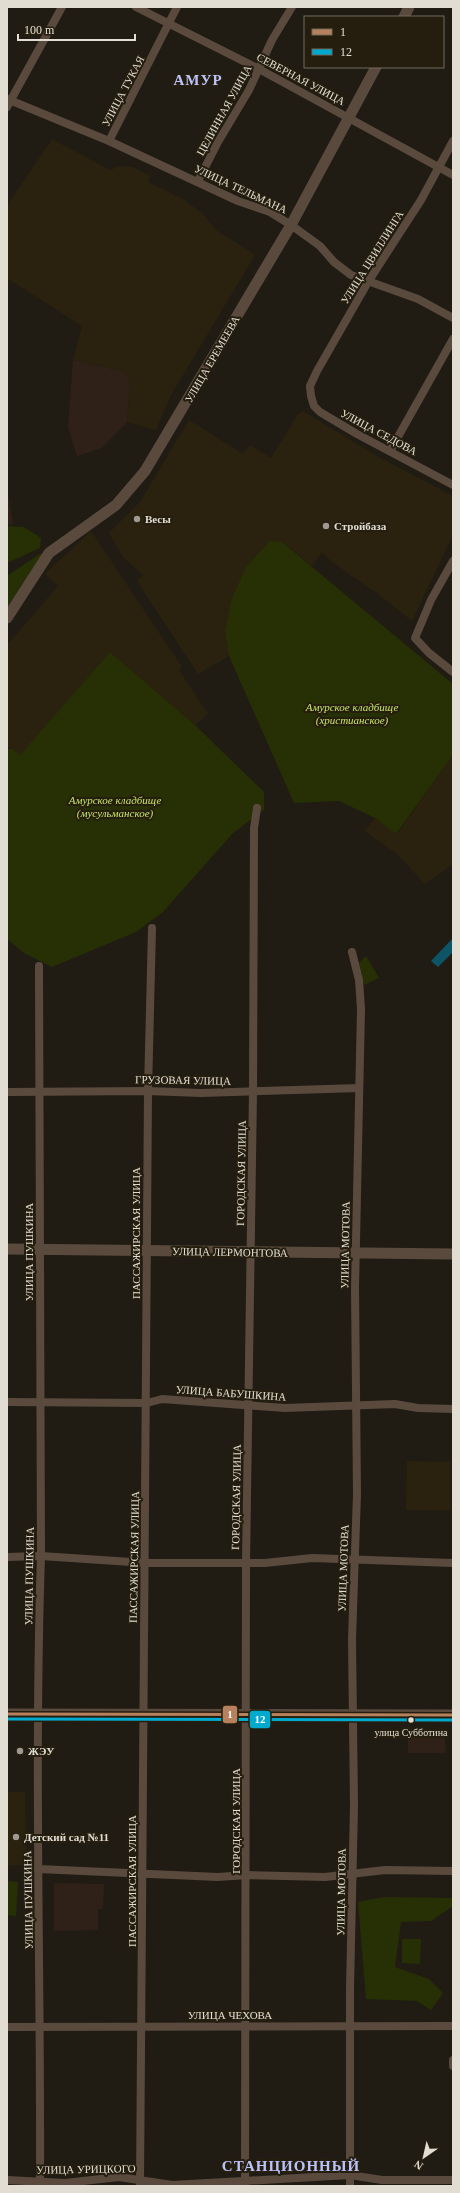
<svg xmlns="http://www.w3.org/2000/svg" width="460" height="2193" font-family="Georgia,serif">
<style>
.commercial{fill:#302118}
.built{fill:#2a220e}
.green{fill:#272f05}
.water{fill:#0e5467}
.lines{fill:none;stroke-linecap:round;stroke-linejoin:round}
.minor{stroke:#5a4a3e;stroke-width:8}
.tertiary{stroke:#5a4a3e;stroke-width:11}
.bus-1-casing{stroke:#251e0f;stroke-width:6}
.bus-2-casing{stroke:#251e0f;stroke-width:6}
.bus-1{stroke:#b6815c;stroke-width:3}
.bus-2{stroke:#00a9ce;stroke-width:3}
.poi-dot{fill:#9d9990;stroke:#251e0f;stroke-width:1.5}
.bus-dot{fill:#e1ddd3;stroke:#251e0f;stroke-width:1.5}
.labels{text-anchor:middle;stroke-width:4;stroke-linejoin:round;paint-order:stroke}
.bus-label{font-size:10px;fill:#e1ddd3;stroke:#251e0f}
.street-label{font-size:11px;fill:#e1ddd3;stroke:#251e0f}
.poi-label{font-size:11px;font-weight:bold;fill:#e1ddd3;stroke:#251e0f;text-anchor:start}
.park-label{font-size:11px;font-style:italic;fill:#c7e565;stroke:#251e0f}
.district-label{font-size:15px;font-weight:bold;letter-spacing:1px;fill:#bac3fb;stroke:#251e0f}
.line-badge{stroke:#251e0f;stroke-width:1.5}
.badge-label{font-size:11px;text-anchor:middle;font-weight:bold;fill:#fff}
</style>
<rect width="100%" height="100%" fill="#201c14"/>
<!-- commercial -->
<g class="commercial">
<path d="M73,360L126,372L130,386L127,422L102,448L77,456L68,427Z"/>
<path d="M7,487L13,524L7,525Z"/>
<path d="M408,1727L414,1730H444L446,1753H408Z"/>
<path d="M54,1883L104,1884L103,1909H98V1930L54,1931Z"/>
</g>
<!-- built -->
<g class="built">
<path d="M52,139L110,170L119,166L132,167L150,176L148,182L183,199L202,213L216,230L255,255L171,395L156,430L127,422L130,386L126,372L73,360L82,326L7,278V206Z"/>
<path d="M303,411L375,455L453,496V535L412,621L378,594L332,562L322,552L312,566L282,542L225,632L229,656L198,674L137,581L143,575L123,557L109,533L140,502L189,420L243,454L250,445L271,458L298,414Z"/>
<path d="M91,531L182,667L179,670L208,714L195,725L110,652L20,756L7,746V645L58,586L45,574Z"/>
<path d="M453,755V864L425,884L398,855L365,831L375,818L397,834Z"/>
<path d="M407,1461L450,1462V1510H406Z"/>
<path d="M7,1792H25L26,1865H7Z"/>
</g>
<!-- green -->
<g class="green">
<path d="M7,526L24,527L41,538L40,548L7,563Z"/>
<path d="M270,541L282,542L453,684V755L396,834L375,818L339,801L294,803L229,656L225,632L232,598L246,567Z"/>
<path d="M41,553L42,554L7,607V576Z"/>
<path d="M110,652L195,725L264,792V810L233,833L163,912L136,932L52,967L24,953L7,939V749H12L20,755Z"/>
<path d="M366,956L379,978L364,985L359,963Z"/>
<path d="M7,1881L18,1882L16,1916L7,1915Z"/>
<path d="M384,1897L453,1898V1906L431,1921L401,1922L395,1967L429,1979L443,1993L431,2010L417,2001L366,1999L358,1902Z"/>
<path d="M402,1939H421L420,1964L402,1963Z"/>
</g>
<!-- water -->
<path class="water" d="M453,938V952L438,967L431,961Z"/>
<g class="lines">
<!-- minor -->
<g class="minor">
<path d="M136,7L259,69L453,175"/>
<path d="M7,99L109,141L238,201L270,212L291,225L320,246L334,262L351,275L418,299L453,318"/>
<path d="M7,107L62,7"/>
<path d="M109,141L177,7"/>
<path d="M453,141L421,200L368,282L317,371L310,386L311,396L314,406L320,412L357,434L453,485"/>
<path d="M198,181L218,142L249,90L272,40L292,7"/>
<path d="M390,451L453,339"/>
<path d="M453,561L431,600L415,638L429,653L453,672"/>
<path d="M39,966L41,1556C34,1766 41,1976 40,2186"/>
<path d="M7,1092L148,1091L201,1093L359,1088"/>
<path d="M7,1402L147,1403L162,1399L285,1408L395,1404L418,1408L453,1409"/>
<path d="M7,1557L41,1556L146,1563H265L312,1558L453,1563"/>
<path d="M38,1869L218,1877L247,1875L325,1877L385,1870L453,1871"/>
<path d="M7,2027L453,2026"/>
<path d="M453,2060V2066"/>
<path d="M7,2180L65,2183L119,2177L172,2185L350,2175L382,2180H453"/>
<path d="M140,2186L148,1091L152,928"/>
<path d="M245,2186L246,1563L253,1092L254,828L257,808"/>
<path d="M350,2186V1988L354,1806L352,1639L357,1494L355,1288L361,1009L359,980L352,952"/>
</g>
<!-- tertiary -->
<g class="tertiary">
<path d="M404,17L409,7"/>
<path d="M7,618L49,553L116,505L145,471L291,225L376,67"/>
<path d="M7,1249L453,1254"/>
<path d="M7,1714L453,1715"/>
</g>
<!-- bus-1 casing -->
<g class="bus-1-casing">
<path id="bus-1" d="M7,1714L453,1715"/>
</g>
<!-- bus-2 casing -->
<g class="bus-2-casing">
<path id="bus-2" d="M7,1719L453,1720"/>
</g>
<!-- bus-1 -->
<use href="#bus-1" class="bus-1"/>
<!-- bus-2 -->
<use href="#bus-2" class="bus-2"/>
</g>
<!-- markers -->
<g class="poi-dot">
<circle cx="137" cy="519" r="4"/>
<circle cx="326" cy="526" r="4"/>
<circle cx="20" cy="1751" r="4"/>
<circle cx="16" cy="1837" r="4"/>
</g>
<circle class="bus-dot" cx="411" cy="1720" r="3.5"/>
<g class="labels">
<!-- bus labels -->
<g class="bus-label">
<text x="411" y="1736">улица Субботина</text>
</g>
<!-- street labels -->
<g class="street-label">
<text transform="translate(301 79) rotate(28)" y="4">СЕВЕРНАЯ УЛИЦА</text>
<text transform="translate(123 91) rotate(-62)" y="4">УЛИЦА ТУКАЯ</text>
<text transform="translate(224 110) rotate(-61)" y="4">ЦЕЛИННАЯ УЛИЦА</text>
<text transform="translate(241 189) rotate(25)" y="4">УЛИЦА ТЕЛЬМАНА</text>
<text transform="translate(372 257) rotate(-58)" y="4">УЛИЦА ЦВИЛЛИНГА</text>
<text transform="translate(212 359) rotate(-60)" y="4">УЛИЦА ЕРЕМЕЕВА</text>
<text transform="translate(379 432) rotate(28)" y="4">УЛИЦА СЕДОВА</text>
<text transform="translate(183 1080) rotate(1)" y="4">ГРУЗОВАЯ УЛИЦА</text>
<text transform="translate(241 1173) rotate(-89)" y="4">ГОРОДСКАЯ УЛИЦА</text>
<text transform="translate(136 1233) rotate(-90)" y="4">ПАССАЖИРСКАЯ УЛИЦА</text>
<text transform="translate(345 1245) rotate(-89)" y="4">УЛИЦА МОТОВА</text>
<text transform="translate(29 1252) rotate(-90)" y="4">УЛИЦА ПУШКИНА</text>
<text transform="translate(230 1252) rotate(1)" y="4">УЛИЦА ЛЕРМОНТОВА</text>
<text transform="translate(231 1393) rotate(4)" y="4">УЛИЦА БАБУШКИНА</text>
<text transform="translate(236 1497) rotate(-89)" y="4">ГОРОДСКАЯ УЛИЦА</text>
<text transform="translate(134 1557) rotate(-89)" y="4">ПАССАЖИРСКАЯ УЛИЦА</text>
<text transform="translate(343 1568) rotate(-88)" y="4">УЛИЦА МОТОВА</text>
<text transform="translate(29 1576) rotate(-89)" y="4">УЛИЦА ПУШКИНА</text>
<text transform="translate(236 1821) rotate(-90)" y="4">ГОРОДСКАЯ УЛИЦА</text>
<text transform="translate(132 1881) rotate(-90)" y="4">ПАССАЖИРСКАЯ УЛИЦА</text>
<text transform="translate(341 1892) rotate(-89)" y="4">УЛИЦА МОТОВА</text>
<text transform="translate(28 1900) rotate(-91)" y="4">УЛИЦА ПУШКИНА</text>
<text x="230" y="2019">УЛИЦА ЧЕХОВА</text>
<text transform="translate(86 2169) rotate(-1)" y="4">УЛИЦА УРИЦКОГО</text>
</g>
<!-- poi labels -->
<g class="poi-label">
<text x="145" y="523">Весы</text>
<text x="334" y="530">Стройбаза</text>
<text x="28" y="1755">ЖЭУ</text>
<text x="24" y="1841">Детский сад №11</text>
</g>
<!-- park labels -->
<g class="park-label">
<text x="352" y="711">Амурское кладбище<tspan x="352" dy="13">(христианское)</tspan></text>
<text x="115" y="804">Амурское кладбище<tspan x="115" dy="13">(мусульманское)</tspan></text>
</g>
<!-- district labels -->
<g class="district-label">
<text x="198" y="85">АМУР</text>
<text x="291" y="2171">СТАНЦИОННЫЙ</text>
</g>
</g>
<g class="line-badge">
<rect x="222" y="1705" width="16" height="19" rx="4" fill="#b6815c"/>
<rect x="249" y="1710" width="22" height="19" rx="4" fill="#00a9ce"/>
</g>
<g class="badge-label">
<text x="230" y="1718">1</text>
<text x="260" y="1723">12</text>
</g>
<!-- border -->
<rect width="460" height="2193" fill="none" stroke="#e1ddd3" stroke-width="16"/>
<!-- legend -->
<rect x="304" y="16" width="140" height="52" fill="#251e0f" stroke="#706a5d"/>
<rect x="312" y="29" width="20" height="6" fill="#b6815c" stroke="#706a5d"/>
<text x="340" y="36" font-size="12" fill="#e1ddd3">1</text>
<rect x="312" y="49" width="20" height="6" fill="#00a9ce" stroke="#706a5d"/>
<text x="340" y="56" font-size="12" fill="#e1ddd3">12</text>
<!-- north arrow -->
<g transform="translate(424 2157) rotate(214)" stroke="#251e0f" stroke-width="3" paint-order="stroke">
<path d="M0-3L7 15L0 10L-7 15Z" fill="#e1ddd3"/>
<text y="-6" font-size="11" font-weight="bold" text-anchor="middle" fill="#e1ddd3">N</text>
</g>
<!-- scale -->
<path d="M18 34v6h117v-6" fill="none" stroke="#e1ddd3" stroke-width="2"/>
<text x="24" y="34" font-size="12" fill="#e1ddd3" stroke="#251e0f" stroke-width="3" paint-order="stroke">100 m</text>
</svg>
